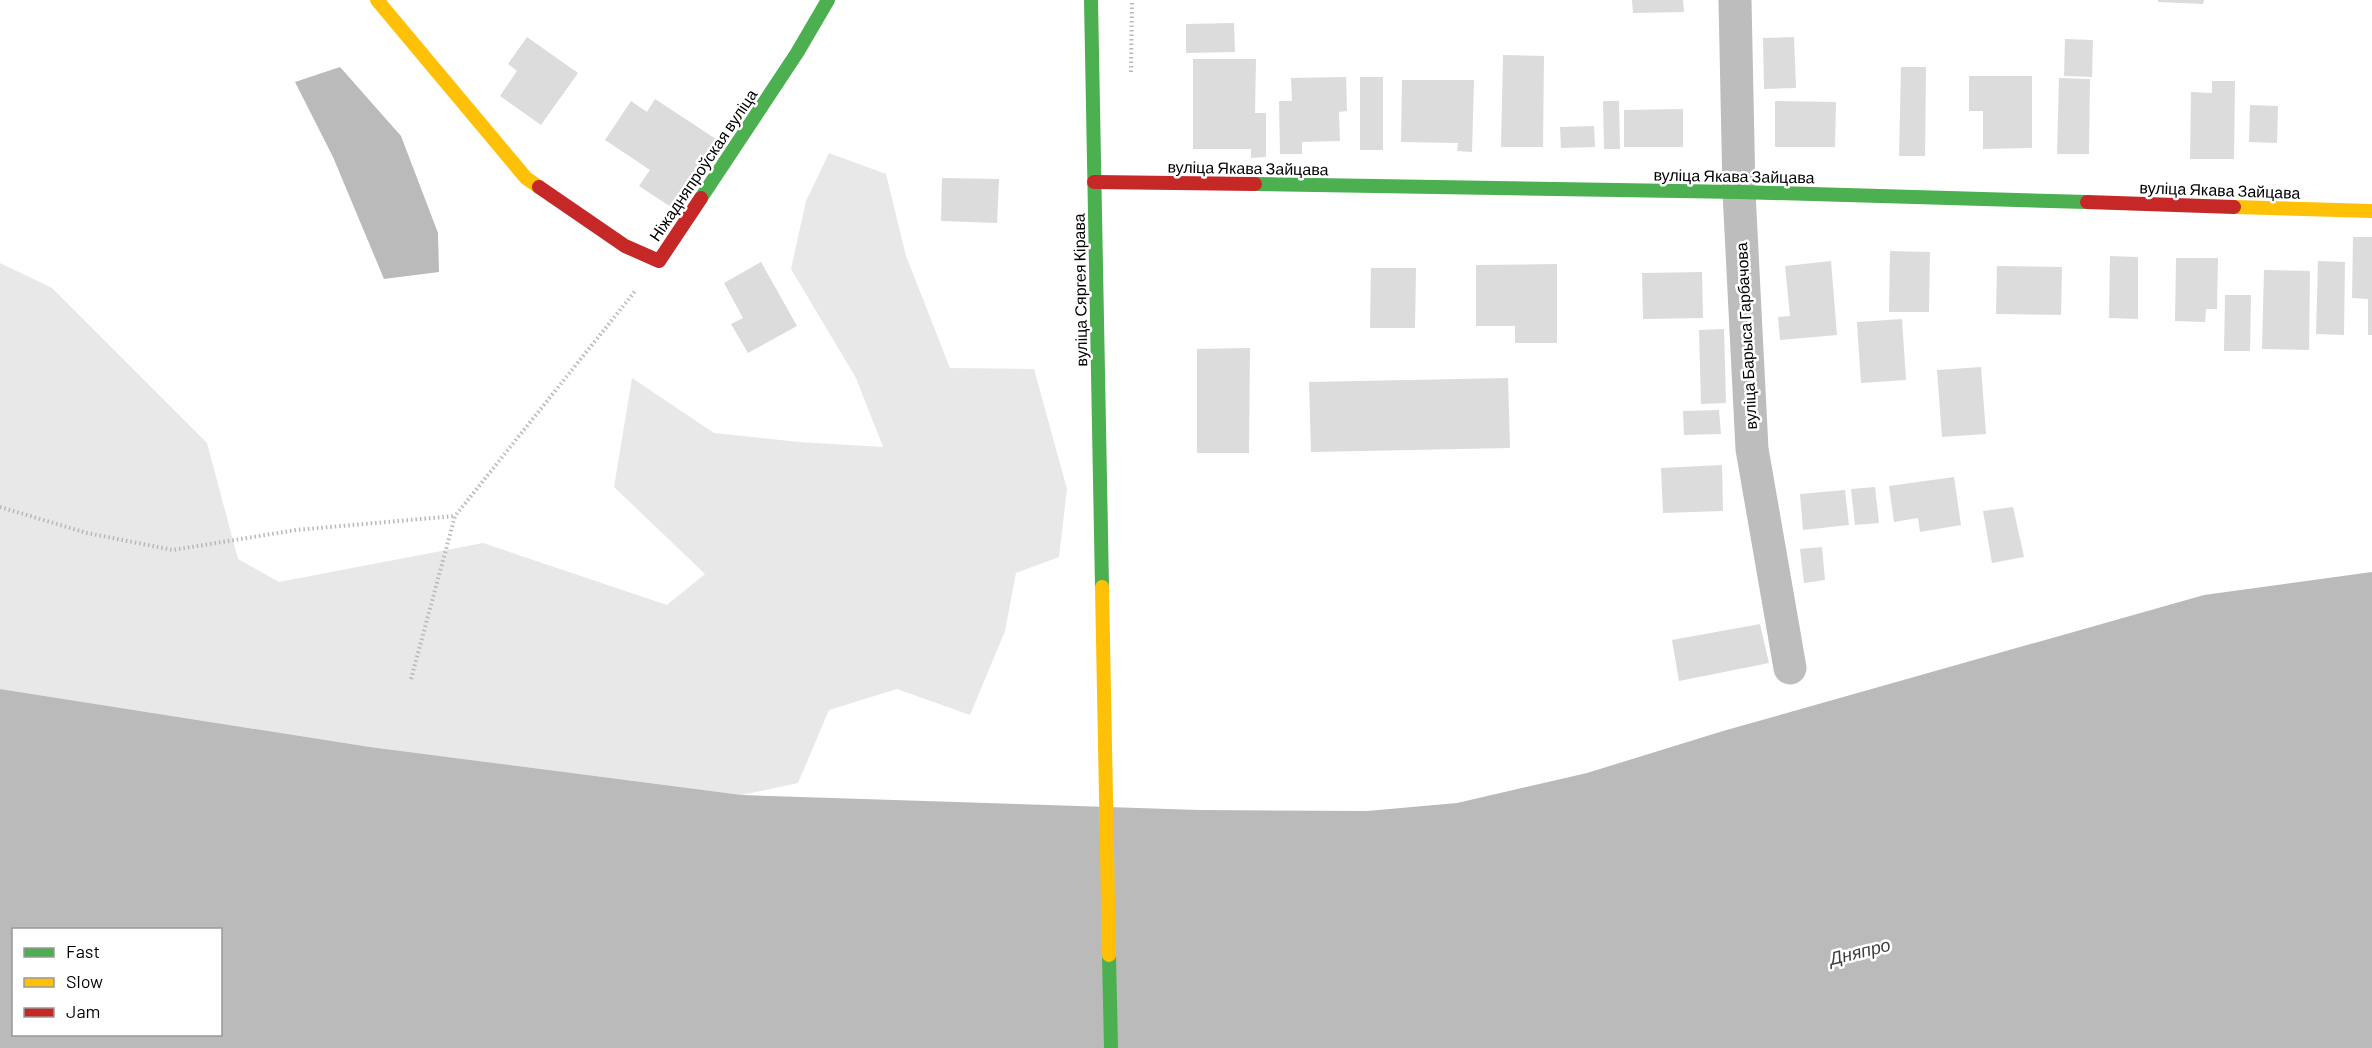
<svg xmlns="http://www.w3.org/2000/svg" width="2372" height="1048" font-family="Barlow,sans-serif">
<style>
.green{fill:#e8e8e8}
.water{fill:#bababa;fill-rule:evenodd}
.building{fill:#dcdcdc}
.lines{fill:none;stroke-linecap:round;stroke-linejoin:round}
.path{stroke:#b8b8b8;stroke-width:4;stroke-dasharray:1.5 3;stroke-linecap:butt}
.street{stroke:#bdbdbd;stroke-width:33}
.fast{stroke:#4caf50;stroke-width:14}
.slow{stroke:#ffc107;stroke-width:14}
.jam{stroke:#c62828;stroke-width:14}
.labels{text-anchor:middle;stroke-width:5;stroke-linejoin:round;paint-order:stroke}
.street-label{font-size:16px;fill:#000;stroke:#fff}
.water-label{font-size:18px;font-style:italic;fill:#3e3e3e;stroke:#fff}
</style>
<rect width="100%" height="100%" fill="#fff"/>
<!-- green -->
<path class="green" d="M829,153L886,174L906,256L950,368L1034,369L1067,489L1059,557L1016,573L1005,631L970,715L897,689L829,710L798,783L742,795L370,747L0,689V263L52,288L207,443L238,559L279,582L483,543L667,605L705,574L614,487L632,378L714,433L799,442L883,447L856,378L791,269L806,201Z"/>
<!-- water -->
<g class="water">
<path d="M340,67L401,136L438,233L439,272L384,279L333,157L295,82Z"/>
<path d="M2372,572V1048H0V689L370,747L742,795L1199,810L1367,811L1457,803L1587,773L1723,731L2204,595ZM14,930H220V1034H14Z"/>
</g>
<!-- building -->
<g class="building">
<path d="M1632,0H1683L1684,12L1633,13Z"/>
<path d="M2158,0H2204L2203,4L2158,2Z"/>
<path d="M1234,23L1235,52L1186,53V24Z"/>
<path d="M527,37L578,73L541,125L500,96L517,71L508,64Z"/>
<path d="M1794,37L1796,88L1764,89L1763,38Z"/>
<path d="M2065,39L2093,40L2092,77L2064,76Z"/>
<path d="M1503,55L1544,56L1543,147H1501Z"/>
<path d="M1193,59H1256L1255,113H1266V157L1251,158V149H1193Z"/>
<path d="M1901,67H1926L1925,156H1899Z"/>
<path d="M1969,76H2032V148L1983,149V111H1969Z"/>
<path d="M1346,77L1347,111L1339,112L1340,141L1302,142V154H1280L1279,101H1292L1291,78Z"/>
<rect x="1360" y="77" width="23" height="73"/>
<path d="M2059,78L2090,79L2089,154H2057Z"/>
<path d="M1402,80H1474L1472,152L1457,151L1458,143L1401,142Z"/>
<path d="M2212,81H2235L2234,159H2190L2191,92L2212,93Z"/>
<path d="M655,99L716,139L671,207L639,186L650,170L605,140L631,101L647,112Z"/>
<path d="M1603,101H1619L1620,149H1604Z"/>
<path d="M1775,101L1836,102L1835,147H1775Z"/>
<path d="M2250,105L2278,106L2277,143L2249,142Z"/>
<path d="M1683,109V147H1624V110Z"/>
<path d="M1594,126L1595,147L1561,148L1560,127Z"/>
<path d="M942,178L999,179L997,223L941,221Z"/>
<path d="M2353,237H2372V335H2368V299L2352,298Z"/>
<path d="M1890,251L1930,252L1929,312H1889Z"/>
<path d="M2110,256L2138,257V319L2109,318Z"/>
<path d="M2176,258H2218L2217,309H2206L2205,322L2175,321Z"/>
<path d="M1831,261L1837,335L1780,340L1778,317L1790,316L1785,266Z"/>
<path d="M2318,261L2345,262L2344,335L2316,334Z"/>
<path d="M761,262L797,326L748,353L731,324L743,318L724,283Z"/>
<path d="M1557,264V343H1515V326H1476V265Z"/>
<path d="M1997,266L2062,267L2061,315L1996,314Z"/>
<path d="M1371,268H1416L1415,328H1370Z"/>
<path d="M2264,270L2310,271L2309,350L2262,349Z"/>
<path d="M1702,272L1703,318L1643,319L1642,273Z"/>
<path d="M2225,295H2251L2250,351H2224Z"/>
<path d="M1902,319L1906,380L1861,383L1857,322Z"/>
<path d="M1724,329L1726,403L1701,404L1699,330Z"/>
<path d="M1250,348L1249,453H1197V349Z"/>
<path d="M1981,367L1986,434L1942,437L1937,370Z"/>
<path d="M1508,378L1510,448L1311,452L1309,382Z"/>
<path d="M1719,410L1721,434L1684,435L1683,411Z"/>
<path d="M1722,465L1723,511L1663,513L1661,468Z"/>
<path d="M1954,477L1961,525L1920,532L1918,518L1894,522L1889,486Z"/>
<path d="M1875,487L1879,523L1855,525L1851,489Z"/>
<path d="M1845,490L1849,525L1803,530L1800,494Z"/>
<path d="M2013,507L2024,557L1992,563L1983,511Z"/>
<path d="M1822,547L1825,580L1804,583L1800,549Z"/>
<path d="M1760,624L1769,663L1679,681L1672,640Z"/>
</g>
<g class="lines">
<!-- path -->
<g class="path">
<path d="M1131,72L1132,0"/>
<path d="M0,507L87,533L173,550L296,530L455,516"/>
<path d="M411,679L455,516L636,290"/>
</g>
<!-- street -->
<path class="street" d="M1735,0L1739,192L1752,449L1790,668"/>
<!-- fast -->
<g class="fast">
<path d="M1091,0L1102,587"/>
<path d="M1255,184L1739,192L2087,202"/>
<path d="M701,198L797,53L828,0"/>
<path d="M1109,955L1111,1048"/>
</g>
<!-- slow -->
<g class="slow">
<path d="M377,0L526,178L539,187"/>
<path d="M2234,207L2372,211"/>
<path d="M1102,587L1109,955"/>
</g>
<!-- jam -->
<g class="jam">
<path d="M1094,182L1255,184"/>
<path d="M539,187L625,246L659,261L701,198"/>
<path d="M2087,202L2234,207"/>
</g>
</g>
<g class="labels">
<!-- street labels -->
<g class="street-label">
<text transform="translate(703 165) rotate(-56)" y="6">Ніжадняпроўская вуліца</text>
<text transform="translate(1248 168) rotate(1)" y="6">вуліца Якава Зайцава</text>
<text transform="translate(1734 176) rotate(1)" y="6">вуліца Якава Зайцава</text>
<text transform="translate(2220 190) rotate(2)" y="6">вуліца Якава Зайцава</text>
<text transform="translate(1080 290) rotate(-91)" y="6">вуліца Сяргея Кірава</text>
<text transform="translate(1746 336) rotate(-93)" y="6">вуліца Барыса Гарбачова</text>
</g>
<!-- water labels -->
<g class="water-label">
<text transform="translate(1860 952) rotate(-14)" y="6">Дняпро</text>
</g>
</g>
<!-- legend -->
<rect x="12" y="928" width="210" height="108" fill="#ffffff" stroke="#999999" stroke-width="1.5"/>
<rect x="24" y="948" width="30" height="9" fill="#4caf50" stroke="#999999" stroke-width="1.5"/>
<text x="66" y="958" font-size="18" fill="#000000">Fast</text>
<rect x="24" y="978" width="30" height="9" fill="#ffc107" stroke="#999999" stroke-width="1.5"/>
<text x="66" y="988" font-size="18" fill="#000000">Slow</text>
<rect x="24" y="1008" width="30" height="9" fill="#c62828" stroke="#999999" stroke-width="1.5"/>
<text x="66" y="1018" font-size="18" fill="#000000">Jam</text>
</svg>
